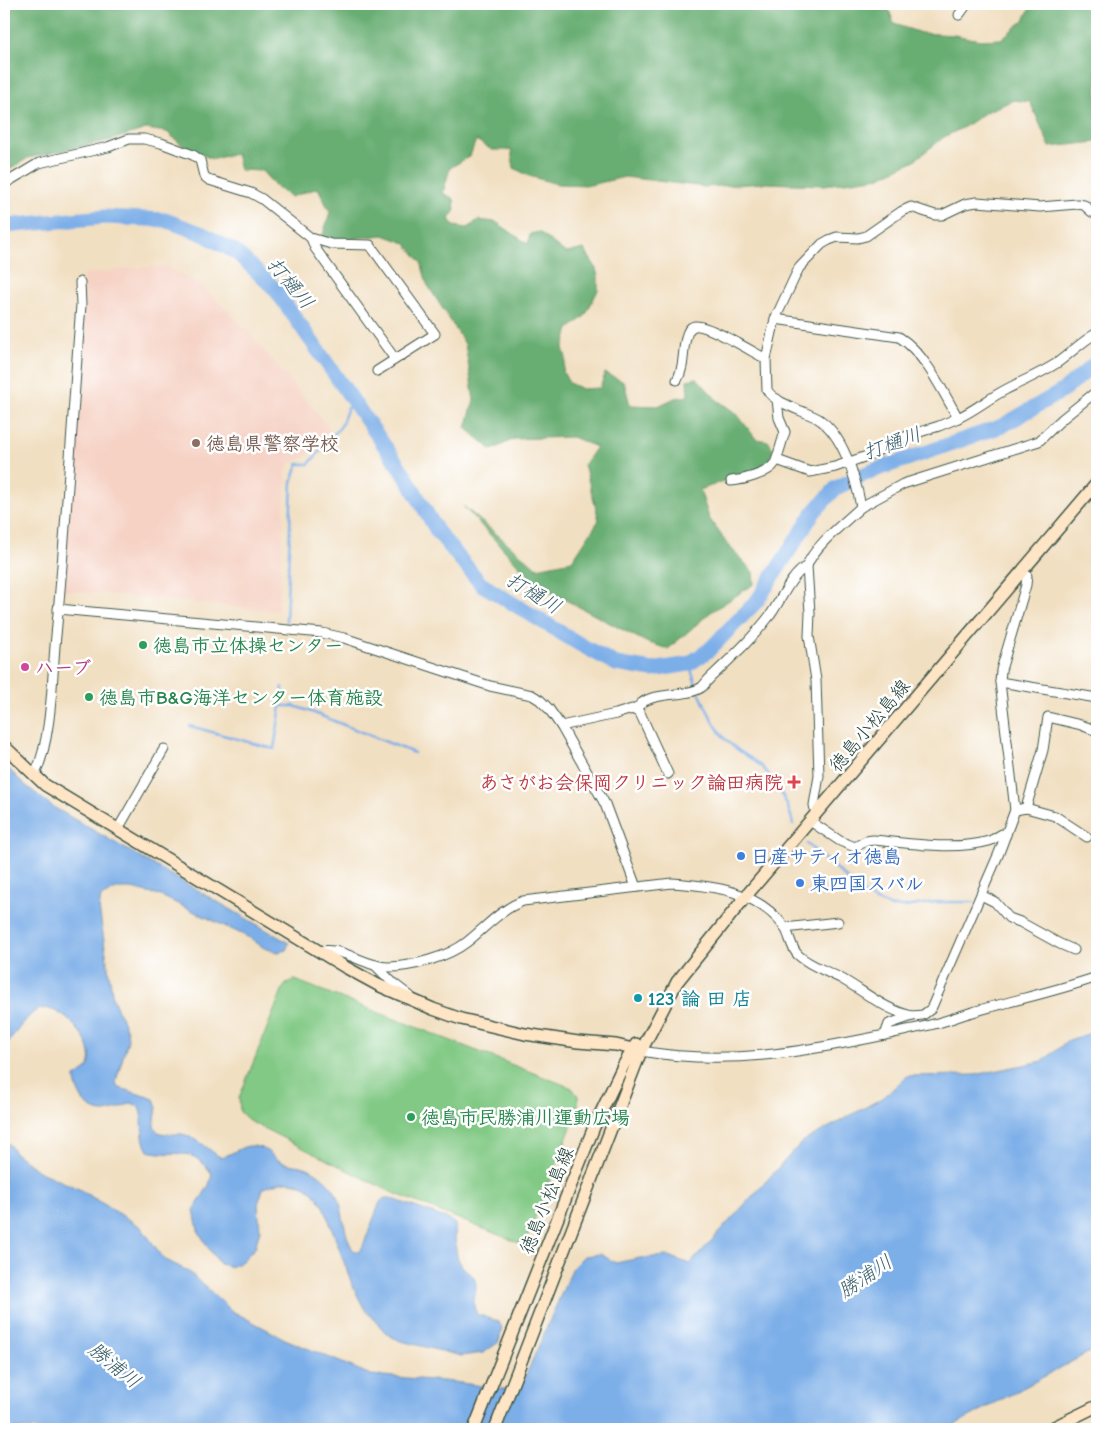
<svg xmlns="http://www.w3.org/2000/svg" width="1101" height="1433" font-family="'Comic Neue','Klee One',sans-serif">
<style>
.built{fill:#f6d2c4}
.green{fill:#81c984;stroke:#50835c}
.forest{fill:#68ad72;stroke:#447553}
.water{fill:#7caee8;stroke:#4e768e}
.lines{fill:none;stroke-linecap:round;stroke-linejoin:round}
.stream{stroke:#7caee8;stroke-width:2.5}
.river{stroke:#7caee8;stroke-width:15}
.street-casing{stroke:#3e5549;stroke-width:11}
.secondary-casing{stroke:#3e5549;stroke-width:14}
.street{stroke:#fff;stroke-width:9}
.secondary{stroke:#fee5c5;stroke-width:11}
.education-dot{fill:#8d6e63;stroke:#fff;stroke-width:2}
.leisure-dot{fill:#2e9e5b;stroke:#fff;stroke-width:2}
.hotel-dot{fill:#d1479c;stroke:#fff;stroke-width:2}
.health-dot{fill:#e0444e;stroke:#fff;stroke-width:2}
.shop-dot{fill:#3f7fe0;stroke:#fff;stroke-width:2}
.culture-dot{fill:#0f9aa8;stroke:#fff;stroke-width:2}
.labels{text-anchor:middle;stroke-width:5;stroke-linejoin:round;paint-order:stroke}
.education-label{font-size:19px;font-weight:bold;fill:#785e54;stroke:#fff;text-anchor:start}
.leisure-label{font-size:19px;font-weight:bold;fill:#27864d;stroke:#fff;text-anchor:start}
.hotel-label{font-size:19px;font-weight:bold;fill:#b23c85;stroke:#fff;text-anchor:start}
.street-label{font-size:19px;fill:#1f3d34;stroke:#fff}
.health-label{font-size:19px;font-weight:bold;fill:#be3a42;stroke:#fff;text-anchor:end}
.shop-label{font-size:19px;font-weight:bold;fill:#366cbe;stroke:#fff;text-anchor:start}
.culture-label{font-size:19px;font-weight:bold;fill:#0d838f;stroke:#fff;text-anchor:start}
.water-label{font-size:20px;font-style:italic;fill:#3b5f6a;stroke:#fff}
</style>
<rect width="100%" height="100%" fill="#fff"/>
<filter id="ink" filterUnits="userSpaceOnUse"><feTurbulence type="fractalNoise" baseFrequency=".02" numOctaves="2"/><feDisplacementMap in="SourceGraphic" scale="10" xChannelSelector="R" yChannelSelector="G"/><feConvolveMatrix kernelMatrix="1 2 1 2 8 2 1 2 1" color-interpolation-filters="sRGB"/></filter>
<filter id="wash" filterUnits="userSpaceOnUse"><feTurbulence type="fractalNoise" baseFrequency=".0096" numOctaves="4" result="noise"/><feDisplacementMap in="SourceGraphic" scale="20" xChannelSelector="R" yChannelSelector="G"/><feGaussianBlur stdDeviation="1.12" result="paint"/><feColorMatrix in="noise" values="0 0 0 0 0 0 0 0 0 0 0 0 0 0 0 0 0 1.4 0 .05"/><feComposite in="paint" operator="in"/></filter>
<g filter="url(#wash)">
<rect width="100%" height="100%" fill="#f1dfc1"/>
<!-- built -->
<path class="built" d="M154,266H166L201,285L248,331L330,429L306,457L290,463L286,473L278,611L64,590L84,308L83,274Z"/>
<!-- green -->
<path class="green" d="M295,980L572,1088L578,1096V1110L524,1245L391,1192L251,1122L240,1112L239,1098L283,988L288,982Z"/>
<!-- forest -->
<path class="forest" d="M4,4H887L894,24L921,33L954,35L980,40L1001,39L1024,20L1032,4H1088L1089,8L1097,12V142L1050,147L1030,102L1014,100L986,112L964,127L944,137L915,160L880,177L825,185L763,183L705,187L625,177L590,185L557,184L529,176L514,168L511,150H492L476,140L470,156L450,168L443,193L454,199L455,210L449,219L454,226L468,228L478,220L496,222L528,244L530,234L539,232L566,253L584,249L595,266L598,276V290L585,316L569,329L563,348L566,358L563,372L569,383L582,389L600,388L605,373L624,382L630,405L658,406L675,398L688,396L687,380L697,378L716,399L737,414L756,439L768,441L774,450L765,466L700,490L709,518L729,546L753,572L754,584L711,612L668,649L646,642L537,585L463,506L537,568L572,561L599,520L584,464L596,447L572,437L514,439L492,450L466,428L474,400L465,344L427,284L421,262L405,243L383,235L341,240L322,238L330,212L318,188L291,197L276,187L262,171L240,170L236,154L212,159L183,146L167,132L146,129L111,140L28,158L4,173Z"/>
<!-- water -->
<g class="water">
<path d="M4,764L24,784L53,807L289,943L286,950L278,952L264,948L250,938L161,896L132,889H116L101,897L99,908L113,999L127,1030L128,1040L116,1081L117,1087L154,1099L157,1107L154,1127L158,1132C166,1135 173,1134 182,1134C195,1136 209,1150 220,1157C231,1156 241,1145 252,1146C268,1147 270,1156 282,1162C289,1165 298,1165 305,1167C315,1170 329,1182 335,1191C345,1209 342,1232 353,1250L359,1252L363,1246L380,1202L384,1198H390L448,1219L455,1223C456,1238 453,1254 462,1266C466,1271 473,1274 475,1280C479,1293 469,1300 477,1314L499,1322L502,1328L499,1342L483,1353L461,1356L397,1340L386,1333L364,1308L353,1287L324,1207C310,1182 288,1175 263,1189L258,1204L260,1230L255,1248L241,1262L231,1267L220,1264L207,1246L198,1230L194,1210L209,1185L212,1174C191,1144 176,1158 148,1151C139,1135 145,1123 139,1107L132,1103C124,1106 114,1111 105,1112C87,1113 75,1092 75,1077C79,1074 85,1071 88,1067C101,1047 59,999 37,1010C25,1017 12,1038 4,1049Z"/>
<path d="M1097,1031V1348L947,1429H4V1142L8,1143L16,1154L38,1171L79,1189L141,1227L164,1259L188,1271L232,1311L285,1339L371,1375L454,1382L519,1391L573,1267L584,1256L600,1254L616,1263L640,1258L668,1256L690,1264L802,1142L884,1097L907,1076L975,1075L1043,1061L1069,1040Z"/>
</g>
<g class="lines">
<!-- stream -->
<g class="stream">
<path d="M286,621L292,482L298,464H309L341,426L351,399"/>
<path d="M689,664L697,687"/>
<path d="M699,692C706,708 714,726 725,739C733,748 746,755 756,762C775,777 788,801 793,824"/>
<path d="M282,706H294L309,711L414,753"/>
<path d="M190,726L274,749L281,706L283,687"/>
<path d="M807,844L842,874L862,893L874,900L892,907H905L935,902H974"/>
</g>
<!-- river -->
<path class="river" d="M4,226L105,217L165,220L203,234L237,253L275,289L405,475L437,531L481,584L581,645L616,664L652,670L689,664L709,650L757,601L814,512L836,488L867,473L1002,426L1064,390L1097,362"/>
</g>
</g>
<g filter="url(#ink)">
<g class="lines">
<!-- street casing -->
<g class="street-casing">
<g id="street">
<path d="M959,15L967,4"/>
<path d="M4,184L39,163L108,147L129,139H144L161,143L193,155L200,160L204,176L209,180L251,193L262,199L311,238L315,248L395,359"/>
<path d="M311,238L331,244L370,245L435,334L377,371"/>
<path d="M775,319L899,337C925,353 943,392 958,418L939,426L907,436L867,456L835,467L810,472L777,460"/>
<path d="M677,380C685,367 682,352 686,338C687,333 689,327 695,326C707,324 753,352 766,359"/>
<path d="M958,418C975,410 988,399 1005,390C1022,381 1040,374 1057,363C1071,353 1082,341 1097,333"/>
<path d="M731,481C743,480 768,474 775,463C777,460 783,437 785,432L779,418L777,399"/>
<path d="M861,507L903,484L1039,441L1062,419L1097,391"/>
<path d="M58,609L322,633L344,638L490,686L532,695L540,700L549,709L561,726L605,804L636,887"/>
<path d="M1000,682L1097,698"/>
<path d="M636,710C646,689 686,699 702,687C705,684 707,681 710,678C731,658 753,638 771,614C781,600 791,575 807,566"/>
<path d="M561,726L616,714L632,709L640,713L668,774"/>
<path d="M34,776C51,744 52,683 55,646C66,533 72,419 81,305L80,282"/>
<path d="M1015,810L1000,682L1001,670L1026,585L1027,576L1022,572"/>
<path d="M816,814L814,805L819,776L817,711L816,680L809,636L810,613L807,566C813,547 846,521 861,507C856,479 843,433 817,418C804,411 774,403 767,390L766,359L775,319L799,268L822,244L829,240L837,237L858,238L866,236L902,211L911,207L935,215H942L965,204L977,202L1040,207L1077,204L1084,205L1092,212L1097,213"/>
<path d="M810,821L840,841L855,847L866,841L873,840C909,843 954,851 989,841C993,840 998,836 1002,834L1006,835"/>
<path d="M118,829L164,749"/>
<path d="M1087,837L1055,816L1026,808L1043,750L1048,717L1081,725L1097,731"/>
<path d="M981,895L995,902L1009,918L1020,922L1060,944L1074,950"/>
<path d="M785,928L838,922"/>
<path d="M321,951C344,947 365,967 388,967C412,967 448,957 467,942C486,927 501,909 523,901L672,883C714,886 755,890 783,925C790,933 790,947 798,955C810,966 827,971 842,979C865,992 885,1010 912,1016"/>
<path d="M375,965L393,983L410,996"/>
<path d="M885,1035L889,1024L912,1016L923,1015L931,1009L999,853L1015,810L1026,808"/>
<path d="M641,1051C726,1066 803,1052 885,1035C900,1031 915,1029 930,1025C944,1022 958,1016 973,1012C1014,1000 1057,991 1097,977"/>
</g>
</g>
<!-- secondary casing -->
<g class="secondary-casing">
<g id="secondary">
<path d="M4,746L45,785L345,967L378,985L433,1009L461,1019L525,1034L578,1042L616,1045L641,1051"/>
<path d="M474,1429L594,1127L623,1066L636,1044"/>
<path d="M495,1429L641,1051L677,982L746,896L1097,483"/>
<path d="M1050,1429L1097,1406"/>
</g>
</g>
<!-- street -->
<use href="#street" class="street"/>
<!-- secondary -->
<use href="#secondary" class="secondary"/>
</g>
</g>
<!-- markers -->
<circle class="education-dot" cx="196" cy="443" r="5"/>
<g class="leisure-dot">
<circle cx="143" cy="645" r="5"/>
<circle cx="89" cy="697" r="5"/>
<circle cx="411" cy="1117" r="5"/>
</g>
<circle class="hotel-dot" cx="25" cy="667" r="5"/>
<path class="health-dot" d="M791.5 774.5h5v5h5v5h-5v5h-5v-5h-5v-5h5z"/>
<g class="shop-dot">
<circle cx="741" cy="856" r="5"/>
<circle cx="800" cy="883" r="5"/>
</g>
<circle class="culture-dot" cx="638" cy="998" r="5"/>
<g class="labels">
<!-- education labels -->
<g class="education-label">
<text x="206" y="450">徳島県警察学校</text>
</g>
<!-- leisure labels -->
<g class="leisure-label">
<text x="153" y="652">徳島市立体操センター</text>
<text x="99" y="704">徳島市B&amp;G海洋センター体育施設</text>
<text x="421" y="1124">徳島市民勝浦川運動広場</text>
</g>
<!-- hotel labels -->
<g class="hotel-label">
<text x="35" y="674">ハーブ</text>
</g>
<!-- street labels -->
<g class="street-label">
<text transform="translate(869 725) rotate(-50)" y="7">徳島小松島線</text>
<text transform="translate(546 1200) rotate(-68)" y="7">徳島小松島線</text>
</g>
<!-- health labels -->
<g class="health-label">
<text x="783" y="789">あさがお会保岡クリニック論田病院</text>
</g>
<!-- shop labels -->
<g class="shop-label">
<text x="751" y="863">日産サティオ徳島</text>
<text x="810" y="890">東四国スバル</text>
</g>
<!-- culture labels -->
<g class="culture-label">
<text x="648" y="1005">123 論 田 店</text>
</g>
<!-- water labels -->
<g class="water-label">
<text transform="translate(291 283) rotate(50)" y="7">打樋川</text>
<text transform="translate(892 443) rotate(-20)" y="7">打樋川</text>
<text transform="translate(534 593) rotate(31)" y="7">打樋川</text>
<text transform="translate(865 1276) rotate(-34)" y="7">勝浦川</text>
<text transform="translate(115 1365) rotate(39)" y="7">勝浦川</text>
</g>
</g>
<!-- margin -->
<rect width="1101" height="1433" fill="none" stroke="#fff" stroke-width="20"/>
</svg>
